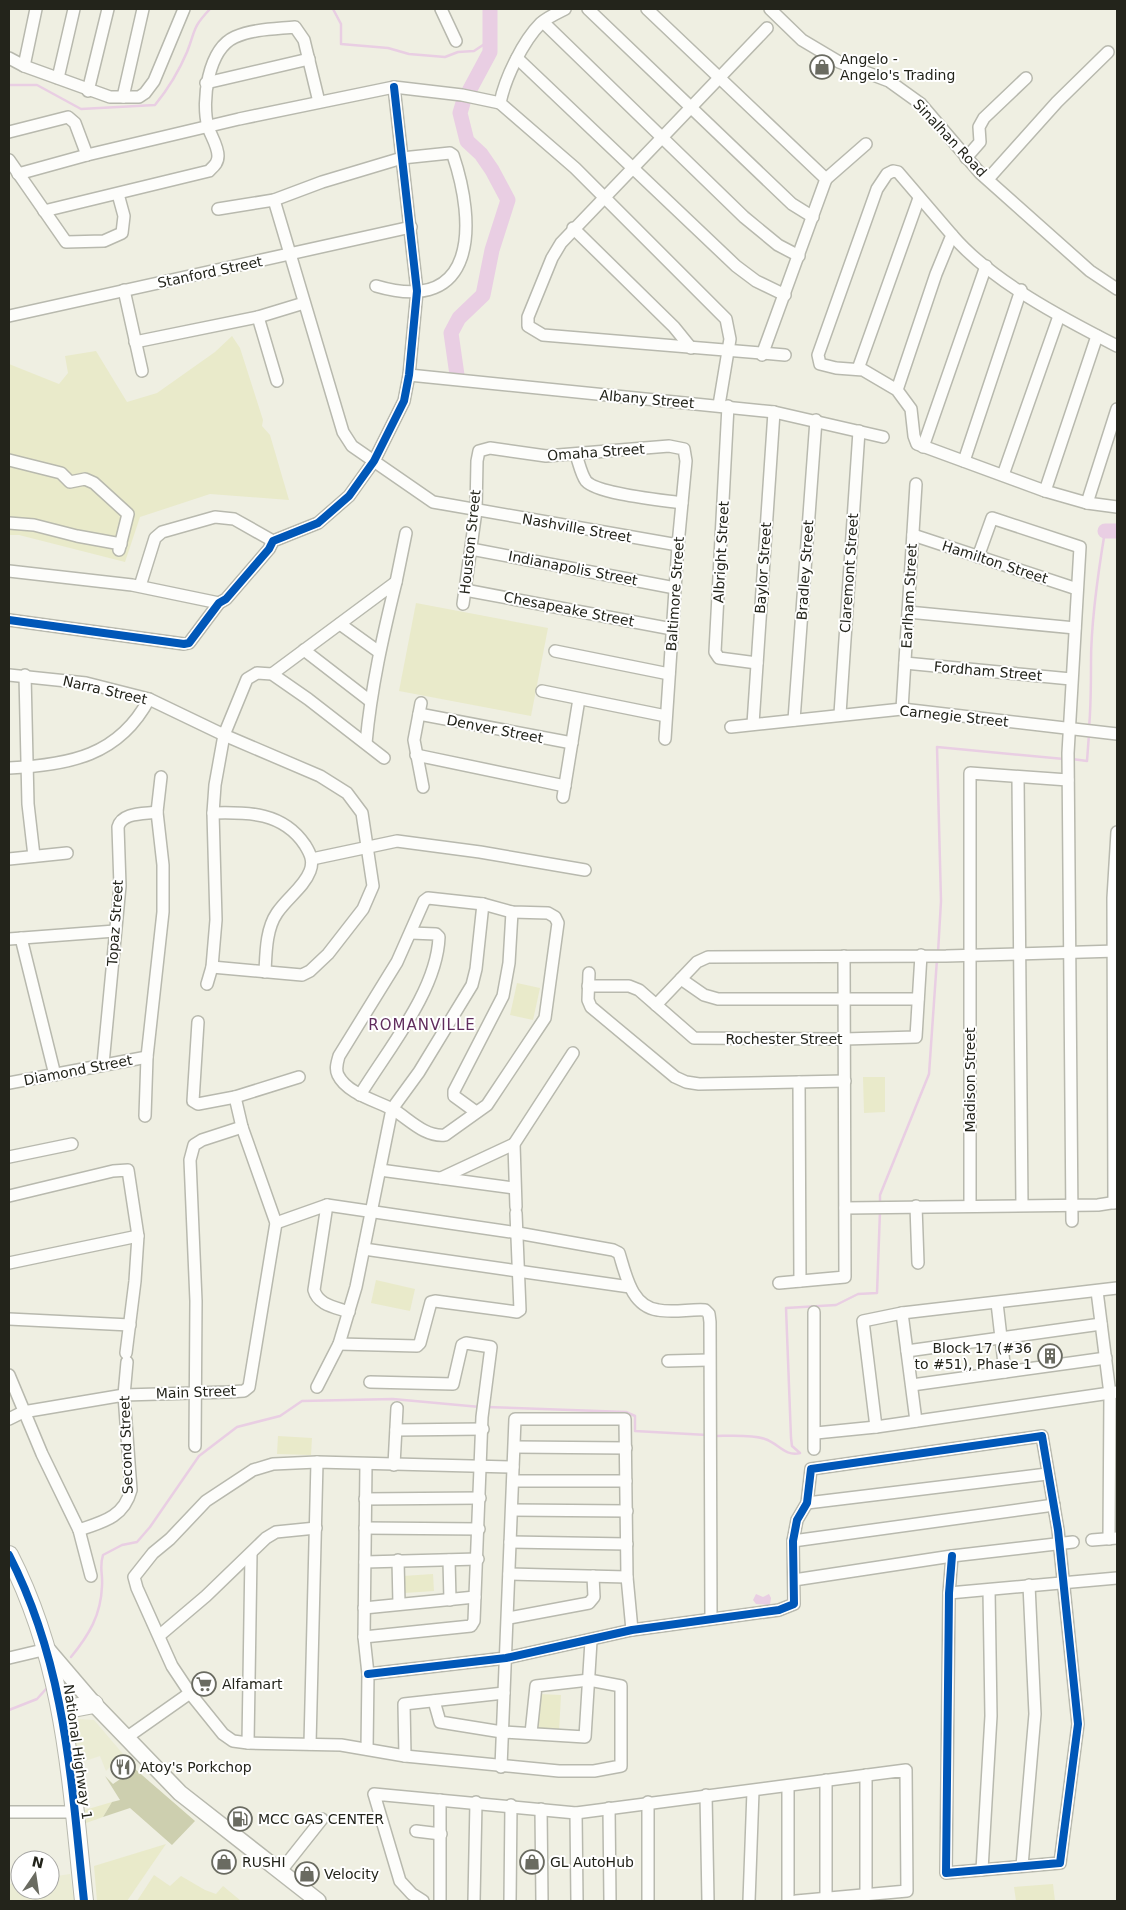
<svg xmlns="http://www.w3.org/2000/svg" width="1126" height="1910" font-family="'DejaVu Sans',sans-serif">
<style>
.built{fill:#ebecd4}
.green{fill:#e9eaca}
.forest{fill:#cdcfaf}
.water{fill:#e9cee3}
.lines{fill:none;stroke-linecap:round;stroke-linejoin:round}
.stream{stroke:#e9cee3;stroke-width:2.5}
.river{stroke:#e9cee3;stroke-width:15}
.minor-casing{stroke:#b8b9ae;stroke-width:14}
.major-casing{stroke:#b8b9ae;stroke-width:18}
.highway-casing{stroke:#b8b9ae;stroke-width:20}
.minor{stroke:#fdfdfb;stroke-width:11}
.major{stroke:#fdfdfb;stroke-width:15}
.highway{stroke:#fdfdfb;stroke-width:18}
.cycleway-casing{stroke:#fff;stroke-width:11}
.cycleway{stroke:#0057b8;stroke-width:8}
.labels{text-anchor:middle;stroke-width:4;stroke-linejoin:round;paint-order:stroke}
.poi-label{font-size:14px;fill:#23241b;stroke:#fff;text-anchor:start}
.street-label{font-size:14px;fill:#23241b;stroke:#fff}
.neighbourhood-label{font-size:15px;letter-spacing:1px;fill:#602d5d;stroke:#fff}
</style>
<rect width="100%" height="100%" fill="#efefe2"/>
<!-- built -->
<g class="built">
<path d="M80,1719L94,1720L123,1754L106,1771L100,1756L76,1764L69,1723Z"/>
<path d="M70,1874L74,1901H9V1884L20,1882V1890H50V1877Z"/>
</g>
<!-- green -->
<g class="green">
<path d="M232,336L240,348L263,420L262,426L270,435L289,500L210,494L140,517L125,562L19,535H9V364L59,384L68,373L65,356L96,351L127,402L157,393L215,352Z"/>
<path d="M416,603L548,628L531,716L399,691Z"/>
<path d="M517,983L540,988L533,1020L510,1015Z"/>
<path d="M863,1077H885V1112L864,1113Z"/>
<path d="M376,1280L415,1289L410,1311L371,1303Z"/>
<path d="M278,1436L312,1438L311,1455L277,1454Z"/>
<path d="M433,1574L434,1591L404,1593L403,1576Z"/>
<path d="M539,1694L561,1695L559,1732L536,1730Z"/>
<path d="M112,1802L103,1817L86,1823L85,1810Z"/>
<path d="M166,1844L127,1901H97L94,1866Z"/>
<path d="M154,1875L170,1886L181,1876L205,1890L216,1894L223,1886L241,1901H137Z"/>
<path d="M1053,1884L1055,1901H1016L1014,1887Z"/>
</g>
<!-- forest -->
<path class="forest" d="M135,1769L195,1821L172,1845L130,1808L103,1817L112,1802L120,1800L105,1776L113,1784Z"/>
<!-- water -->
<path class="water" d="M756,1594L763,1597L769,1594L771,1598L770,1605L756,1604L753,1600Z"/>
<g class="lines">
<!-- stream -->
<g class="stream">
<path d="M333,9L341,24V44L388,48L409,54L445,57L458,52L474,51L489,41"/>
<path d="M9,85H37L81,109L155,105C168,89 179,71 187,52C196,29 192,28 210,9"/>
<path d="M1089,728C1091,706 1091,684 1091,662C1091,619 1098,573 1105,531"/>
<path d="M1072,759L1087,761L1089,734"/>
<path d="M938,953L941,901L937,747L1064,759"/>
<path d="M880,1203V1195L929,1074L937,959"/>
<path d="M486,1407L626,1412L635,1416V1431L707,1435"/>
<path d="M713,1436C727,1436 752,1434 765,1439C778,1443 785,1457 800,1453L792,1446L791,1438L786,1308L836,1305L858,1294L877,1293L880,1211"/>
<path d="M71,1657C89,1635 101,1615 102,1586C103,1573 99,1568 103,1555L122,1545L137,1542L150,1527L199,1456L237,1427L280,1416L302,1401L393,1399L480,1407"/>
<path d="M9,1710L37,1699L46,1689"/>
</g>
<!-- river -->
<g class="river">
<path d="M468,93L490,52V9"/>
<path d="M457,375L451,333L459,318L483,295L492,250L508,200L492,170L481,154L467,141L460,113L463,103"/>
<path d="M1105,531H1117"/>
</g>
<!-- minor casing -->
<g class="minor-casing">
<g id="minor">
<path d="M441,9L456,41"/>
<path d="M565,9C557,13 548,17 541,23C523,41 505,78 500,103L575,168L726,319L730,339L719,405"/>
<path d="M588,9L792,204L813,217"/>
<path d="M647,9L826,179L762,355"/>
<path d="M770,9L802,40L839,62L889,81L921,104L980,173L1090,271L1117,289"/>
<path d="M543,22L744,217L778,245L799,256"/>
<path d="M767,28L561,243L552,258L528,317V326L543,335L785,355"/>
<path d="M9,58L24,66L110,97H139L145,93L154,81L184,9"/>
<path d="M517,58L736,266L756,281L785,295"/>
<path d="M24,66L36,9"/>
<path d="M58,78L74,9"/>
<path d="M206,83L309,59"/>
<path d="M88,91L108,9"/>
<path d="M123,97L143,9"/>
<path d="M9,132L68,117L75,123L87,155"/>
<path d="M966,158L980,142L979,127L984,118L1026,78"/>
<path d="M9,160L66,242L104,241L122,233L124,216L118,194"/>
<path d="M18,174L87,155L239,119L394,87L462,95L500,103"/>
<path d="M826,179L866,144"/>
<path d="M988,179L1057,102L1108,52"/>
<path d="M274,200L343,432L352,446L433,502L678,545"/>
<path d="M218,209L274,200L322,182L402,158L450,153L453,155C476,223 478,316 376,286"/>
<path d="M44,211L209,171C214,166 218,163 218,156C218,146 211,136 208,127C201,101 208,49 235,37C253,29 275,29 295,27L304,40L319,102"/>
<path d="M573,228L674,327L691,348"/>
<path d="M952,235C991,281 1064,319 1117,346"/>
<path d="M124,290L142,371"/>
<path d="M9,316L411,227"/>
<path d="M258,317L277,381"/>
<path d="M135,342L258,317L304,303"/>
<path d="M858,369L919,198"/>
<path d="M409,375L774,412L883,437"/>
<path d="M897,390L936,274L952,235L898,172L893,171L887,174L877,189L818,355L820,364L836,368L863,370L897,390L911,409L914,436L917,444L1045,491L1087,503L1117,507"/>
<path d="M728,406L715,652L719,658L757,663"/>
<path d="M923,447L986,266"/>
<path d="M576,455C579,463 581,474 586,481C597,494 662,500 682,503"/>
<path d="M9,460L61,473L70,482L85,479L94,483L128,514L119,550"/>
<path d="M964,461L1021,290"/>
<path d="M1003,475L1059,316"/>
<path d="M1045,491L1097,336"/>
<path d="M1087,503L1117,409"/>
<path d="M9,523L34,525L77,536L121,544"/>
<path d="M913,535L1077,589"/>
<path d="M471,549L675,588"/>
<path d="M978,557L992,518L1080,547L1068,753L1072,1221"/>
<path d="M9,571L132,585L219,603"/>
<path d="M396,582L406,533"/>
<path d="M140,586L155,538L162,532L215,517L234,519L273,541"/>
<path d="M465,590L672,629"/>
<path d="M463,604L476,511L477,461L479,451L490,448L546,456L669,446L684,449L686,461L678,545L665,739"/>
<path d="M908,612L1075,628"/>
<path d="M9,620L184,644L189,643L219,603L226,599L269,549L273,541L318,523L349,496L374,461L404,401L409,375L417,291L394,87"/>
<path d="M340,624L379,652"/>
<path d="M304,650L370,701"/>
<path d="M555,651L669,674"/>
<path d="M905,663L1071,679"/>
<path d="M272,674L396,582C383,635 371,688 366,743"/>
<path d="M9,675L86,683L149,699L224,735L320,776L347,793L362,813L373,886L363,909L328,954L310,971L302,975L212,967"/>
<path d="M25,675L28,804L34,856"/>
<path d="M542,691L666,716"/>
<path d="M421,703L414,740L423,787"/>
<path d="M902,709L916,484"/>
<path d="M419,714L572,743"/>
<path d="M840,714L859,431"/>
<path d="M794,720L816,420"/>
<path d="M753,724L774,412"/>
<path d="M731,727L902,709L1117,734"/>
<path d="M416,755L565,786"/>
<path d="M9,768C69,765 119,756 149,699"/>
<path d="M1018,778L1022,1205"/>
<path d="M563,797L579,699"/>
<path d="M213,813C248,812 283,812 305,845C310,853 314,861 310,871C304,887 287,898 277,913C266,929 266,952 265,972"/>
<path d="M9,859L67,853"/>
<path d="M312,859L397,841L480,852L585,870"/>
<path d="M428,898L483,904L512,912L548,913L555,917L558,923L545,1018L487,1105L445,1135C425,1137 410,1120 394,1110C378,1101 347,1094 338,1075C335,1069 337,1063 339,1056L397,962L424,901Z"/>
<path d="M21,938L55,1075"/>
<path d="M9,939L115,931"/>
<path d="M589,973L588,1000L591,1007L675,1077L686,1082L699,1084L845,1081"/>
<path d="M681,979L704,995L718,999H918"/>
<path d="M207,984L212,967L216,920L213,813L215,785L224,735L247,679L257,673L272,674L308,699L384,758"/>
<path d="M588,986H629L639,990L694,1038L844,1039L916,1037L921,955"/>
<path d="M656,1005L697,962L708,957L946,956L1117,951"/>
<path d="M103,1064L120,886L118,827C122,812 144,814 157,812"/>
<path d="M799,1082L800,1281"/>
<path d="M9,1083L147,1057"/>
<path d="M360,1095C388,1049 437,991 439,937L436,934L411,933"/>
<path d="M235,1097L299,1077"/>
<path d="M476,1112L454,1096V1091L503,996L509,963L512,912"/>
<path d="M145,1116L147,1057L163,912V865L157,812L161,777"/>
<path d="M9,1157L72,1144"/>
<path d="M380,1170L514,1188"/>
<path d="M441,1178L514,1144"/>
<path d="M9,1196L113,1171L128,1170L138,1236L135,1281L126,1353"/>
<path d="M1114,1203L1113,898L1117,832"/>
<path d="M327,1205L314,1290C318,1305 335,1307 349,1312"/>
<path d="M970,1205V773L1068,780"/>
<path d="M916,1206L918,1263"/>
<path d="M516,1207L514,1144L573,1053"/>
<path d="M845,1208L1098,1205L1117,1202"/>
<path d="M276,1223L327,1205L518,1233L613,1250L619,1253C626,1275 631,1306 658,1310C673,1313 690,1309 705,1310L709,1314L710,1322L711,1618"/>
<path d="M364,1249L630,1287"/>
<path d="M9,1263L138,1236"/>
<path d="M779,1283L845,1277L844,956"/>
<path d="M1097,1291L1110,1394L1109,1539"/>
<path d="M997,1303L1005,1372"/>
<path d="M902,1313L916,1421"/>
<path d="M9,1319L130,1325"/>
<path d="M339,1344L417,1346L420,1343L431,1302L435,1301L517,1312L520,1310L516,1213"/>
<path d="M907,1351L1101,1324"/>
<path d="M668,1361L709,1360"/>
<path d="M9,1375L42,1454L79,1530L91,1576"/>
<path d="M912,1385L1106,1358"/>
<path d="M317,1387L339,1344L356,1287L392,1109L419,1072L472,985L476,969L483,904"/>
<path d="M9,1419L23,1412L124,1395L228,1392L244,1391L249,1387L276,1223L242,1127L235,1097L198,1104L193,1101L198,1022"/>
<path d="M876,1427L863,1321L902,1313L1117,1288"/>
<path d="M396,1430L483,1429"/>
<path d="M816,1433L876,1427L1117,1392"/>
<path d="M195,1446L196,1301L190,1160L194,1145L202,1140L242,1127"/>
<path d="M515,1447L626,1448"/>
<path d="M814,1449V1312"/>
<path d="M366,1464L364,1637L368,1674L367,1749"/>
<path d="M394,1465L397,1408"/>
<path d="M513,1467L317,1462L273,1464L253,1470L206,1501L170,1539L153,1553L134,1577L137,1588L172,1666L190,1693L223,1734L233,1741L248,1743L341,1745L405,1756L559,1771H594L621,1766V1686L589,1680L536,1686L531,1733"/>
<path d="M513,1481H626"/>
<path d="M365,1499L480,1498"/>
<path d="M807,1503L1047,1474"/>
<path d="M512,1510L627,1511"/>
<path d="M365,1528L479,1529"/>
<path d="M79,1530C103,1522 124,1517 131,1490L124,1395L127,1362"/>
<path d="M1092,1540L1117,1538"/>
<path d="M793,1541L1054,1505"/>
<path d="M510,1542L627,1544"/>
<path d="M398,1560L399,1604"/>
<path d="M449,1560L450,1600"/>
<path d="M365,1562L478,1559"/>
<path d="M509,1574L627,1577"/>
<path d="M794,1580L952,1556L1073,1542"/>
<path d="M949,1593L1117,1578"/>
<path d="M364,1608L475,1597"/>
<path d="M509,1618L589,1603L594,1597L593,1576"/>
<path d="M160,1635L206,1596L266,1538L276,1532L316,1528"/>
<path d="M364,1637L471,1626L474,1621L482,1417L491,1347L466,1343L462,1345L453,1384L370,1382"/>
<path d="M9,1658L47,1649"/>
<path d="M368,1674L506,1658L632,1630L779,1610L794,1604L793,1541L797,1520L807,1503L811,1469L1042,1436L1058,1530L1078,1724L1060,1863L946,1873L949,1593L952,1556"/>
<path d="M434,1701L440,1722L502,1732L585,1737L591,1641"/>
<path d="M126,1738L190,1693"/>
<path d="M248,1743L251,1554"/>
<path d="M310,1744L317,1462"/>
<path d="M405,1756L404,1704L504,1693"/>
<path d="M501,1767L515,1419H625L627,1577L632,1630"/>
<path d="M866,1775V1895"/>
<path d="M826,1780V1899"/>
<path d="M788,1786V1901"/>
<path d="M706,1795L708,1901"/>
<path d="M609,1808L610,1901"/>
<path d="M541,1809L542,1901"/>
<path d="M9,1812H74"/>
<path d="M576,1813L577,1901"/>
<path d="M416,1831L441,1834"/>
<path d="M1022,1866L1035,1714L1029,1585"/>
<path d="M982,1870L991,1716L989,1590"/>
<path d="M280,1872L322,1819"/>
<path d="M423,1901L412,1894L400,1881L374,1794L576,1813L906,1770L907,1891L796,1901"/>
<path d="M440,1901V1800"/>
<path d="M474,1901L476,1802"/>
<path d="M510,1901L511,1805"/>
<path d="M648,1901V1802"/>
<path d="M749,1901L753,1791"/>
</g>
</g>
<!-- major casing -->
<g class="major-casing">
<path id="major" d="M47,1649L94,1704L180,1793L318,1901"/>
</g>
<!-- highway casing -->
<g class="highway-casing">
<g id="highway">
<path d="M9,1555C66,1666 71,1780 84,1901"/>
<path d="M63,1715L73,1708L94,1704"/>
</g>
</g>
<!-- minor -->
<use href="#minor" class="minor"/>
<!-- major -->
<use href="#major" class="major"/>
<!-- highway -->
<use href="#highway" class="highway"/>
<!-- cycleway casing -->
<g class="cycleway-casing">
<g id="cycleway">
<path d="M9,620L184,644L189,643L219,603L226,599L269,549L273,541L318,523L349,496L374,461L404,401L409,375L417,291L394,87"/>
<path d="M9,1555C66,1666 71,1780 84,1901"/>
<path d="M368,1674L506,1658L632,1630L779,1610L794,1604L793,1541L797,1520L807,1503L811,1469L1042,1436L1058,1530L1078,1724L1060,1863L946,1873L949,1593L952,1556"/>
</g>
</g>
<!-- cycleway -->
<use href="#cycleway" class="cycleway"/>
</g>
<!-- icons -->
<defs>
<g id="shop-ring" transform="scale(1.25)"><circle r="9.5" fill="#fff" stroke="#6a6b61" stroke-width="1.5"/><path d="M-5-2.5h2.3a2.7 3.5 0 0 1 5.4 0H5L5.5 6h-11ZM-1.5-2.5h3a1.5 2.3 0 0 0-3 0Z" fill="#6a6b61"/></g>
<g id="building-ring" transform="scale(1.25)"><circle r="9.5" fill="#fff" stroke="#6a6b61" stroke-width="1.5"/><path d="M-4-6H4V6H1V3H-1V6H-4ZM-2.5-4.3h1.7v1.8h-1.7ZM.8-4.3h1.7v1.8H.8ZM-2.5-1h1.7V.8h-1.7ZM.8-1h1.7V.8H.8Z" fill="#6a6b61"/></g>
<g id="supermarket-ring" transform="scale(1.25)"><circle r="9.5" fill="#fff" stroke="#6a6b61" stroke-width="1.5"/><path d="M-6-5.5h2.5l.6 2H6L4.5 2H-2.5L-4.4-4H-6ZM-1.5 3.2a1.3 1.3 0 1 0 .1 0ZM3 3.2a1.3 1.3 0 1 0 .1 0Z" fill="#6a6b61"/></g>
<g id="restaurant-ring" transform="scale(1.25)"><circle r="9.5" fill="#fff" stroke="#6a6b61" stroke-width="1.5"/><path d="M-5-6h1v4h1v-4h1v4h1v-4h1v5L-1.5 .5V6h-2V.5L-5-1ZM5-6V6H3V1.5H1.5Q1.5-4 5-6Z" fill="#6a6b61"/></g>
<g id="fuel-ring" transform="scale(1.25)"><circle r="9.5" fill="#fff" stroke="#6a6b61" stroke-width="1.5"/><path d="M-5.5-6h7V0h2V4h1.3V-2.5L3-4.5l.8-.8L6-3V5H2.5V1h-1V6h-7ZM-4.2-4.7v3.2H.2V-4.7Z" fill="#6a6b61"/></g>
</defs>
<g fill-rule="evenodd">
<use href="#shop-ring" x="822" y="67"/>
<use href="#building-ring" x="1050" y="1356"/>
<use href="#supermarket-ring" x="204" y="1684"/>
<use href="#restaurant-ring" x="123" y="1767"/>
<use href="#fuel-ring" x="240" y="1819"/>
<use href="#shop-ring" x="224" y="1862"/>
<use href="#shop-ring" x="532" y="1862"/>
<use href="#shop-ring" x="307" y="1874"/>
</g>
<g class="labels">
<!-- poi labels -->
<g class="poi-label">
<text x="840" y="64">Angelo -<tspan x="840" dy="16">Angelo's Trading</tspan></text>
<text x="1032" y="1353" text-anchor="end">Block 17 (#36<tspan x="1032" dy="16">to #51), Phase 1</tspan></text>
<text x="222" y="1689">Alfamart</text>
<text x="140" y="1772">Atoy's Porkchop</text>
<text x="258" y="1824">MCC GAS CENTER</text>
<text x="242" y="1867">RUSHI</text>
<text x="550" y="1867">GL AutoHub</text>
<text x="324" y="1879">Velocity</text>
</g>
<!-- street labels -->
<g class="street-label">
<text transform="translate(950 138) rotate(47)" y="5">Sinalhan Road</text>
<text transform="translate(210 272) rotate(-12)" y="5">Stanford Street</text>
<text transform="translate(647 399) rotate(5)" y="5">Albany Street</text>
<text transform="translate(596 452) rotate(-4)" y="5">Omaha Street</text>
<text transform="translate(577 528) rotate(10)" y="5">Nashville Street</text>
<text transform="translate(470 542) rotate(-84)" y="5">Houston Street</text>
<text transform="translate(721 552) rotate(-87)" y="5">Albright Street</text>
<text transform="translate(995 562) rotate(18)" y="5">Hamilton Street</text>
<text transform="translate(573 568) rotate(11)" y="5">Indianapolis Street</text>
<text transform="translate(763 568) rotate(-86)" y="5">Baylor Street</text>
<text transform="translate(805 570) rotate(-86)" y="5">Bradley Street</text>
<text transform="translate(849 573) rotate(-86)" y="5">Claremont Street</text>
<text transform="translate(675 594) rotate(-86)" y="5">Baltimore Street</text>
<text transform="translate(909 596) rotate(-87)" y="5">Earlham Street</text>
<text transform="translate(569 609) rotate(11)" y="5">Chesapeake Street</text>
<text transform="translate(988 671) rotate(5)" y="5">Fordham Street</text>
<text transform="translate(105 690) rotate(13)" y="5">Narra Street</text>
<text transform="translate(954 716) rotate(6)" y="5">Carnegie Street</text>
<text transform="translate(495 729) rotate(11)" y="5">Denver Street</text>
<text transform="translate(115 923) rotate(-86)" y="5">Topaz Street</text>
<text x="784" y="1044">Rochester Street</text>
<text transform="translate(78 1070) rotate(-11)" y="5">Diamond Street</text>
<text transform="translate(970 1080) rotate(-90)" y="5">Madison Street</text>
<text transform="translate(196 1392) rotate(-2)" y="5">Main Street</text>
<text transform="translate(126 1445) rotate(-92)" y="5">Second Street</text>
<text transform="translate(78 1752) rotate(82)" y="5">National Highway 1</text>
</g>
<!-- neighbourhood labels -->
<g class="neighbourhood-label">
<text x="422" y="1030">ROMANVILLE</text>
</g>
</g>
<!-- border -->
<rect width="1126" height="1910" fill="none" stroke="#23241b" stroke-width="20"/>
<!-- north arrow -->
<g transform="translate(35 1875) rotate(13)"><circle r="24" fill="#ffffff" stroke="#a7a7a4"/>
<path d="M0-4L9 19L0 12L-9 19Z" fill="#6a6b61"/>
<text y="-8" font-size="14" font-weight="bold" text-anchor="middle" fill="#23241b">N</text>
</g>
</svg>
